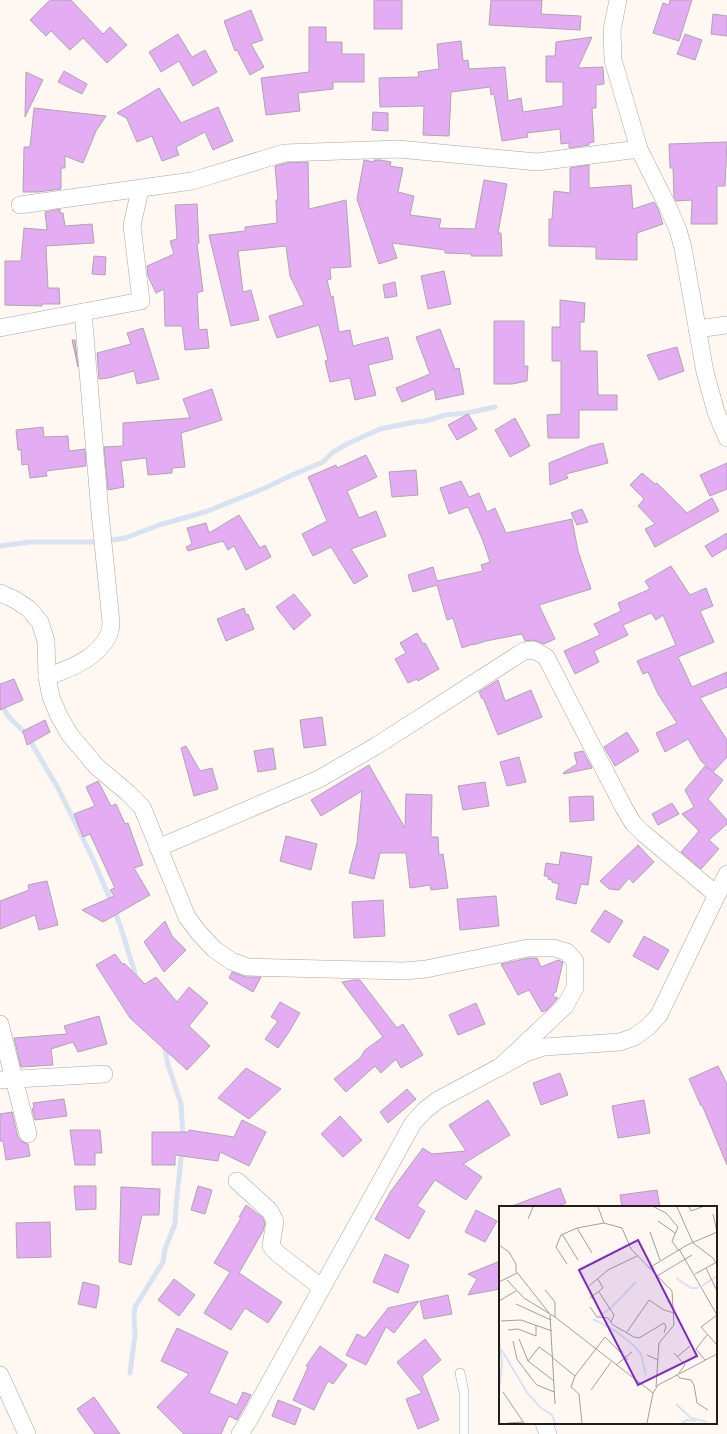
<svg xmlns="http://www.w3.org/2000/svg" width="727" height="1434" font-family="'DejaVu Sans',sans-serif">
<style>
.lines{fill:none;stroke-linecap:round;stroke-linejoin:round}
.stream{stroke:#d9e2f1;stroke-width:5}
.building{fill:#e4adf3;stroke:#aca6ae}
.lane-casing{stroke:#ada59f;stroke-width:10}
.street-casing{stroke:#ada59f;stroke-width:18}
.lane{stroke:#fff;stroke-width:9}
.street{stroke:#fff;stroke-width:17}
.inset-river{fill:none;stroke:#d9e2f1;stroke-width:2}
.inset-road{fill:none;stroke:#a59f9c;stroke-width:1}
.view{fill:#7b2cbf;fill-opacity:0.15;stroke:#7b2cbf;stroke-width:2}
.inset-edge{fill:none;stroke:#1f1c1a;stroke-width:2}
</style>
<rect width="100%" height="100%" fill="#fef7f2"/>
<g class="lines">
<!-- stream -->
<g class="stream">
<path d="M0,546L30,542H100L125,538L159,525L205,512L265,488L290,476L323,462L333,452L347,444L380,429L415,422L426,421L445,415L467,413L495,407"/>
<path d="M0,702L8,716L26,734L58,788L93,859L111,901L121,928L137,980"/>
<path d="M164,1044L168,1065L181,1104L183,1137"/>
<path d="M130,1373L135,1335L134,1317L135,1307L163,1262L165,1249L175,1224L176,1206L182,1149"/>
</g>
</g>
<!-- building -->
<g class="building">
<path d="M50,0H71L103,34L110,27L127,45L107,63L83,38L70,50L51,31L46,36L30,20Z"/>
<rect x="374" y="0" width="28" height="29"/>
<path d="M491,0H542L541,14L581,16L580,30L489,25Z"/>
<path d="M670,0H692L679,41L653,33L663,3L669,5Z"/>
<path d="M251,10L263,40L251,44L264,67L250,75L237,50L235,51L224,21Z"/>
<path d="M713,14L727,16V36L711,34Z"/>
<path d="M309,27H326V42H342V54H364V82H333V89L298,93L300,111L266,115L261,78L309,72Z"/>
<path d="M178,34L192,57L205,50L217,72L193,86L179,61L161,72L149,52Z"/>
<path d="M685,34L702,40L695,60L677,54Z"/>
<path d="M592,37L578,68L603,67L604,84L596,85V108H592L594,142L589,143V145L569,148V143L561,144L560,129L527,133L528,137L502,141L494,94L491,95L490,87L451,92L449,136L423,135L424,106L380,107L379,78L419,77L418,72L439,69L437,44L461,41L463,61L468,60L469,69L505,67L508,101L521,98L523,112L563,106V82H546V56H555L556,42Z"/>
<path d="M64,71L87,84L82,94L58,82Z"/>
<path d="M26,72L43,80L25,117Z"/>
<path d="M159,88L181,123L218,107L233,141L213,150L205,132L176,147L179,155L162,161L152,136L137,142L127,119H128L117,113Z"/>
<path d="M34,108L106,116L96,131L83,163L65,156V168H61V189L38,192H23L24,147H30Z"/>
<path d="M373,112L388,113V131L372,130Z"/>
<path d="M727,142L725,186H717V224H691L692,200L676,201L674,197L673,168H670L669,144Z"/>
<path d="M364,160L374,162V160H380L391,162L390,166L403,168L398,192L414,196L410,215L441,219L439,228L475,229L484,180L507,184L498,233H501L502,256H471L472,254L445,253V250L392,243L397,258L379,264L357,199Z"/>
<path d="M308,162L309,209L346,200L351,267L330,268L331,279L327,280L331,297L333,296L339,332L350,330L353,346L388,337L393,359L368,365L376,395L355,400L350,378L330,382L325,361L328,360L319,325L277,338L269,316L304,305L290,276L286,246L238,251L243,292L251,290L259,320L231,326L209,235L245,231V227L277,223L276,200H278L275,166L286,163Z"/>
<path d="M589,165V188L631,185L633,209L654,202L658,209L663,224L637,233V260L596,259V247L549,246V219H552L554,191L570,193V168Z"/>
<path d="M197,204L199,243L197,244L203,291L197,293L199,330L207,329L209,348L185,350L182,326H165L164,289L156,293L148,276L147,266L174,254L170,241L177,239L175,205Z"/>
<path d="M60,209V213H63L65,226L92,224L94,243L46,246L48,288H59L60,304H42V306L5,305V261H21L24,228L47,230L45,212Z"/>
<path d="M94,256L106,257L105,275L92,274Z"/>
<path d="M444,271L451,304L428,309L421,276Z"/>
<path d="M395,282L397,296L385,298L383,285Z"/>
<path d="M560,300L585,303L584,322H580V351H597L598,395H617V410H579V438H548L547,415L561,414V361H552V327H560Z"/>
<path d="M494,321H524V366H528L527,381L512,384H494Z"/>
<path d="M143,328L159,379L137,384L134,371L108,378L99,379L97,353L131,344L127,333Z"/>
<path d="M440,329L455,369L459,368L464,394L436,400L434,389L402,402L396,388L430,374L416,337Z"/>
<path d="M72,340H75L78,367Z"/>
<path d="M677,347L684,371L659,380L647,355Z"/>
<path d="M212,389L222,420L181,433L185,467L172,468V473L148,475L146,458L121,461L124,487L108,490L104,447L123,446V423L190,418L183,399Z"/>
<path d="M468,414L477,429L457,440L448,425Z"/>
<path d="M515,418L530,446L510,457L495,430Z"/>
<path d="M43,427L44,437L68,436L69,451L85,449L86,466L46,471L47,476L30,478L28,464L22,465L21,450H18L16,430Z"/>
<path d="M603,443L608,463L566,474L568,478L550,485L549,463L590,446Z"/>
<path d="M366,455L377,477L347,491L359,518L376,511L386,536L351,549L368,576L354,584L331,547L313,556L302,534L327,521L308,477L336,465L337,468Z"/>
<path d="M727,463V489L710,496L700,475Z"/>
<path d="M416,470L418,495L392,497L389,472Z"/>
<path d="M642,473L655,484L657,483L687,513L712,498L719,511L655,547L645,529L655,524L638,506L644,499L630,485Z"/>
<path d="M461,481L469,497L479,493L487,512L495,508L506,533L572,519L578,551L591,589L539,605L555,639L544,644L533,640L525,641L522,634L486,641L473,645V644L462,648L453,618L447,620L437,585L413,592L408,575L433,567L437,581L483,571L481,565L490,562L483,541L468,507L449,514L440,488Z"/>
<path d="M582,509L588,522L577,525L571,513Z"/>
<path d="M239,515L260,548L265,545L271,557L246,570L234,546L228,550L223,541L188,551L186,547L192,544L187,528L206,523L209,533Z"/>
<path d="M727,533V548L712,557L705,546Z"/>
<path d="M671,566L690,595L706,588L713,606L700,611L714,642L678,657L692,687L727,672V687L700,698L727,740V757L713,772L723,780L708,799L727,820V824L709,840L719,849L701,869L681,852L699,831L682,814L694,807L685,790L705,766L712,771L701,761L688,739L665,752L656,733L677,723L658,694L648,672L643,674L637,661L676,645L663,615L656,620L651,613L623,625L628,635L594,651L599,662L575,674L564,651L600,635L594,624L621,611L618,603L650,589L645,581Z"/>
<path d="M294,594L311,615L294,630L276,607Z"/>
<path d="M244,608L246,615L248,614L254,629L226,641L217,619Z"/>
<path d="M417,633L423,644L425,643L439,669L418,681L417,679L408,683L395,659L406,653L400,643Z"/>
<path d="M14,679L23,700L0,710V684Z"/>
<path d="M498,680L505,701L531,690L542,717L498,735L483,698L482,699L479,692Z"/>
<path d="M322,717L326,745L304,748L300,720Z"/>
<path d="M45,720L50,732L27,745L23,731Z"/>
<path d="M627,732L639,751L615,766L604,747Z"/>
<path d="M186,746L200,771L212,768L218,789L194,796L181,748Z"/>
<path d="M273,748L276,769L258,772L254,751Z"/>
<path d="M583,751L592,768L564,774L563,773L577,764L574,753Z"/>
<path d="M519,757L526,782L507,786L500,762Z"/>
<path d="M369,765L405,828L406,794L432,795L431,837H438L439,855L443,854L448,888L431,890L430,885L410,888L406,853H380L374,879L349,873L357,843L362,791L321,816L311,800Z"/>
<path d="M98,781L111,806L116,804L125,824L128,823L143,865L134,868L150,895L103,922L82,910L114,896L110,890L115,888L90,834L83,837L74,814L95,806L86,787Z"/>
<path d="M485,782L489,806L463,810L458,786Z"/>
<path d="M593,796L594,820L570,822L569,797Z"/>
<path d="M672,803L679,814L658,825L652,814Z"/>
<path d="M286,836L317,844L311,870L280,861Z"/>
<path d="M638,845L654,862L633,883L629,878L619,890L609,889L600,881Z"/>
<path d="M561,852L592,857L588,885L581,884L576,904L556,899L559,884L552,882V880L548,879V876H544L546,863L559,865Z"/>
<path d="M47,881L58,925L39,930L35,915L0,929V901L29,890L28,885Z"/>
<path d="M496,896L499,926L460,930L457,899Z"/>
<path d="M383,900L385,936L354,938L352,902Z"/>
<path d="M605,910L623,921L609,943L591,931Z"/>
<path d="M165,921L172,936L186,950L164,972L144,942Z"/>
<path d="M644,936L669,950L658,970L633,956Z"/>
<path d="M115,954L123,965L124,963L145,984L156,977L177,1002L189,987L208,1003L189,1026L210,1046L187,1070L130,1018L96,965Z"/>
<path d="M529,958H537L541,967L558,960L563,962L556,992L553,994L554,997L558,998L547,1010L542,1012L529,990L518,995L501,964Z"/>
<path d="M232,972L246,977H261L253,992L229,978Z"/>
<path d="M354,980H360L397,1028L403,1024L423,1055L401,1068L396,1059L381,1073L375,1066L346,1092L334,1079L360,1058L365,1050L383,1037L342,982Z"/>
<path d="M280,1002L300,1013L289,1032L278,1048L265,1039L278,1021L271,1017Z"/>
<path d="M476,1003L485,1024L458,1035L449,1015Z"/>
<path d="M99,1016L107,1044L78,1052L73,1042L51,1049L53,1065L21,1067L14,1038L67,1034L64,1026Z"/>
<path d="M718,1066L727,1084V1165L702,1105L701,1106L689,1079Z"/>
<path d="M246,1068L281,1089L249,1119L218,1098Z"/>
<path d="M560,1073L568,1095L541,1105L533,1083Z"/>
<path d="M407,1089L416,1099L388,1123L380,1112Z"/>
<path d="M64,1099L67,1116L35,1120L32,1109L34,1108L33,1103Z"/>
<path d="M488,1100L510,1135L463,1164L482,1177L466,1200L435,1180L417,1206L425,1211L409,1239L375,1219L391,1191L423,1148L432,1154L466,1151L449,1125Z"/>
<path d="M644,1100L650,1133L618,1138L612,1106Z"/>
<path d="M12,1112L18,1137L21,1141L28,1144L30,1156L6,1160L3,1141H0V1114Z"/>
<path d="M340,1116L362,1140L343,1157L321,1134Z"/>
<path d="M242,1120L266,1132L249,1166L220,1152L218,1161L175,1155V1165H152V1132H189V1130L234,1137Z"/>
<path d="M70,1130H100L102,1153H95V1165H75Z"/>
<path d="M74,1186H96V1209L76,1210Z"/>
<path d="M198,1186L212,1190L205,1214L191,1210Z"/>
<path d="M121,1187L160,1189L159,1215H142L131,1265L119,1262Z"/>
<path d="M560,1188L566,1203L556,1207H512V1206Z"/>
<path d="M657,1190L660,1207H622L620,1195Z"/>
<path d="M246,1205L262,1217L265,1223L263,1231L239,1273L282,1302L268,1323L245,1308L231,1330L204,1313L230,1272L214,1263L241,1218L239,1217Z"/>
<path d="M476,1210L497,1221L485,1242L465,1232Z"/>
<path d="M50,1222L51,1257L17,1258L16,1223Z"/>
<path d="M385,1254L409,1265L398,1293L373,1282Z"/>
<path d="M500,1261V1289L468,1295L477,1279L468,1274Z"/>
<path d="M174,1279L195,1295L179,1316L158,1300Z"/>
<path d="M83,1282L99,1286V1293L96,1308L78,1304Z"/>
<path d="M448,1295L452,1314L424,1319L420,1301Z"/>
<path d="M419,1301L394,1333L386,1327L366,1365L346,1355L357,1334L365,1338L388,1308Z"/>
<path d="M177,1328L228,1352L209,1393L237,1405L243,1392L251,1395L237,1420L229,1416L221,1434H184L157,1407L189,1374L161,1361Z"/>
<path d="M425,1339L441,1360L422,1376L439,1420L418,1429L406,1399L422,1393L397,1362Z"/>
<path d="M320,1346L347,1365L333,1384L328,1381L314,1410L293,1400L308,1367L306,1366Z"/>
<path d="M94,1397L120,1434H95L77,1409Z"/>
<path d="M278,1400L301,1409L295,1425L272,1416Z"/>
</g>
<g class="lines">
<!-- lane casing -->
<g class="lane-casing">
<path id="lane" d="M460,1373L464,1392V1434"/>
</g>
<!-- street casing -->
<g class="street-casing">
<g id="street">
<path d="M618,0L612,30L613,60L639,149L668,207L678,230L683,248L705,372L716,412L727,438"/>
<path d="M20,205L192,181L284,153L398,149L537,162L639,149"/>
<path d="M0,328L141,301L132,226L140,189"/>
<path d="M697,329L727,325"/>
<path d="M0,593L14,599L29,609L40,622L46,641L47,677L51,697L59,716L70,735L97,767L128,793L142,807L187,917L199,933L214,949L231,961L247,967L404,971L426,969L528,948H554L567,952L575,961V988L565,1006L499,1068"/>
<path d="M47,677C70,668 98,659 109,634C110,631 111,626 111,622L100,513L83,312"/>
<path d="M158,848L319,779L376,746L524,651L534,650L546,657L624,808L633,823L643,833L717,895"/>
<path d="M0,1024L28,1134"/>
<path d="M0,1080L104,1074"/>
<path d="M237,1181L270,1211L275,1221L271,1246L277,1253L322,1288"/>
<path d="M0,1375L27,1434"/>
<path d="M544,1423L548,1434"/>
<path d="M240,1434L250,1418L413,1123L425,1110L438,1100L526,1053L544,1047L620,1042L634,1037L648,1027L659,1015L727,874"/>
</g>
</g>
<!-- lane -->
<use href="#lane" class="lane"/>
<!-- street -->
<use href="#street" class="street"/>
</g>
<!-- overview -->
<g transform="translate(499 1206)">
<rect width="218" height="218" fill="#fef7f2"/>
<path class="inset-river" d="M177,72L192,82H200M203,80L218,70M100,110L112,102L137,76M94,113L117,125L135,140L142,148L147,169M0,133L3,156L0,189M2,143L29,188L42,202L53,209L56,217M177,198L192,212L208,216M184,217L187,214L197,215"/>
<path class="inset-road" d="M99,1L105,17L123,22L132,43L173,85L175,119L160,137L157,181M155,1L167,7L179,21L173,35L179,44M178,1L194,37L214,52L218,59M190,1L192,5L203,1M214,8L218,26M29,13L34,1M159,15L176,27M78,22L93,47M151,26L161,54M63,28L79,54M0,39L10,46L17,58V65L50,107M180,43L218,109M68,58L57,41L62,29L78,22L105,17M150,62L188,39L218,26M207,62L218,85M196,68L216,57M158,70L193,49M8,74L25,92L56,111L154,187M0,76L18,67M90,80L109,64L138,50M46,84L56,96V111M100,86L115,109L112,116M91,92L104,82L99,73M0,95L17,85M17,98L52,114M91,101L98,111L109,112L114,119L135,131L140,132L165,117L167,120L165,127M51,109L56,198M218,109L202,121L218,139M2,115L22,114L53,125M9,124L19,123L37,130V119M128,126L150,94L165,104L175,107M20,133L29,155L55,175M14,135L18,153L32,172L38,179L55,186M175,147L186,159L180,167M148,149L159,154M178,151L191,140M54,152L76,170M206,154L197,143L208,129M29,155L40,141L54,151M117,159L133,146M178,169L181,172L192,174L195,179L198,197L209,204M92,184L112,156M4,186L25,217M8,217L24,216M83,217L80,188L72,181L76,170L106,131L129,154M148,217L154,187L159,179L218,148"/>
<path class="view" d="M139,34L198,150L139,179L80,64Z"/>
<rect width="218" height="218" class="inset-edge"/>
</g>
</svg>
